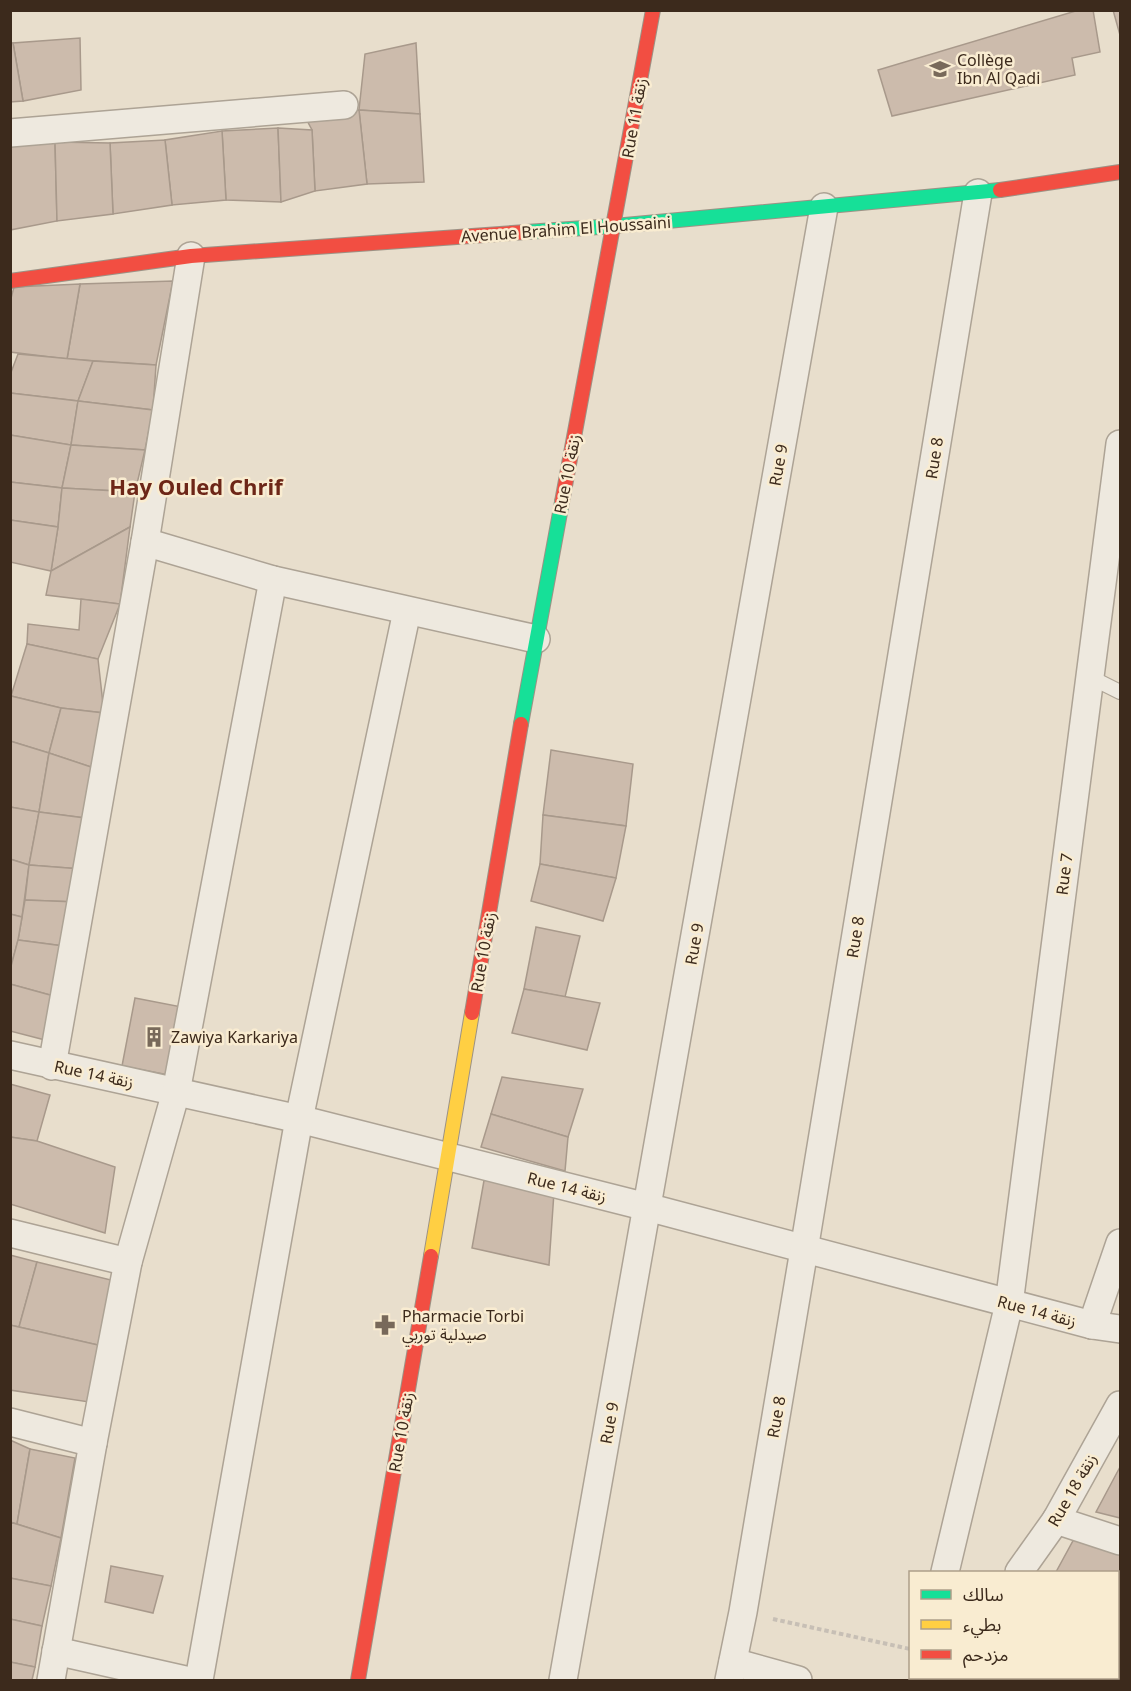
<svg xmlns="http://www.w3.org/2000/svg" width="1131" height="1691" font-family="Georgia,'Noto Sans Arabic',serif">
<style>
.building{fill:#ccbbac;stroke:#a8998b;stroke-width:1.5}
.lines{fill:none;stroke-linecap:round;stroke-linejoin:round}
.lane-casing{stroke:#ada395;stroke-width:16}
.street-casing{stroke:#ada395;stroke-width:30}
.fast-casing{stroke:#9c9285;stroke-width:16}
.slow-casing{stroke:#9c9285;stroke-width:16}
.jam-casing{stroke:#9c9285;stroke-width:16}
.path{stroke:#c7bfb5;stroke-width:4;stroke-dasharray:4.5 3;stroke-linecap:butt}
.lane{stroke:#eee9df;stroke-width:14}
.street{stroke:#eee9df;stroke-width:27}
.fast{stroke:#16e098;stroke-width:14}
.slow{stroke:#ffcf43;stroke-width:14}
.jam{stroke:#f24e42;stroke-width:14}
.labels{text-anchor:middle;stroke-width:5;stroke-linejoin:round;paint-order:stroke}
.poi-label{font-size:16px;fill:#3c2a1c;stroke:#f9ecd1;text-anchor:start}
.street-label{font-size:16px;fill:#3c2a1c;stroke:#f9ecd1}
.district-label{font-size:22px;font-weight:bold;fill:#6d2617;stroke:#f9ecd1}
</style>
<rect width="100%" height="100%" fill="#e8decc"/>
<!-- building -->
<g class="building">
<path d="M1079,10H1093L1100,52L1072,58L1075,75L892,116L878,70Z"/>
<path d="M1113,10H1120V35Z"/>
<path d="M80,38L81,90L23,101L13,43Z"/>
<path d="M10,43H13L23,101L10,102Z"/>
<path d="M416,43L420,114L359,110L365,54Z"/>
<path d="M359,110L420,114L424,182L367,184Z"/>
<path d="M359,110L367,184L315,191L312,130L303,113Z"/>
<path d="M278,128L281,202L226,200L222,131Z"/>
<path d="M278,128L312,130L315,191L281,202Z"/>
<path d="M222,131L226,200L172,205L165,140Z"/>
<path d="M165,140L172,205L113,214L110,143Z"/>
<path d="M55,142L57,221L10,230V144Z"/>
<path d="M55,142L110,143L113,214L57,221Z"/>
<path d="M173,281L156,365L67,359L80,284Z"/>
<path d="M80,284L67,359L10,352V302L14,287Z"/>
<path d="M18,354L93,361L78,401L10,393V375Z"/>
<path d="M93,361L156,365L153,410L78,401Z"/>
<path d="M10,393L78,401L71,445L10,435Z"/>
<path d="M78,401L153,410L145,450L71,445Z"/>
<path d="M10,435L71,445L62,488L10,482Z"/>
<path d="M71,445L145,450L135,492L62,488Z"/>
<path d="M10,482L62,488L58,527L10,520Z"/>
<path d="M62,488L135,492L130,527L51,571L58,527Z"/>
<path d="M10,520L58,527L51,571L10,562Z"/>
<path d="M130,527L120,604L46,595L51,571Z"/>
<path d="M81,599L120,604L98,659L27,644L28,624L79,630Z"/>
<path d="M27,644L98,659L104,713L61,708L11,696Z"/>
<path d="M11,696L61,708L49,753L10,741Z"/>
<path d="M61,708L104,713L94,768L49,753Z"/>
<path d="M10,741L49,753L39,812L10,807Z"/>
<path d="M551,750L633,764L626,826L543,815Z"/>
<path d="M49,753L94,768L85,818L39,812Z"/>
<path d="M10,807L39,812L29,865L10,859Z"/>
<path d="M39,812L85,818L81,869L29,865Z"/>
<path d="M543,815L626,826L616,878L540,864Z"/>
<path d="M10,859L29,865L22,917L10,914Z"/>
<path d="M540,864L616,878L603,921L531,901Z"/>
<path d="M29,865L81,869L77,902L25,900Z"/>
<path d="M25,900L77,902L71,947L18,940Z"/>
<path d="M10,914L22,917L18,940L10,970Z"/>
<path d="M536,927L580,936L565,997L524,989Z"/>
<path d="M18,940L71,947L61,998L10,984V970Z"/>
<path d="M10,984L61,998L49,1041L10,1031Z"/>
<path d="M524,989L600,1003L587,1050L512,1033Z"/>
<path d="M135,998L187,1008L174,1076L122,1066Z"/>
<path d="M502,1077L583,1089L568,1137L491,1114Z"/>
<path d="M10,1084L50,1095L37,1141L10,1137Z"/>
<path d="M491,1114L568,1137L565,1171L481,1147Z"/>
<path d="M10,1137L37,1141L115,1167L105,1233L10,1204Z"/>
<path d="M485,1175L554,1192L549,1265L472,1248Z"/>
<path d="M10,1255L37,1262L19,1327L10,1325Z"/>
<path d="M37,1262L111,1280L98,1345L19,1327Z"/>
<path d="M10,1325L98,1345L89,1402L10,1390Z"/>
<path d="M10,1440L30,1449L17,1524L10,1522Z"/>
<path d="M30,1449L75,1458L61,1538L17,1524Z"/>
<path d="M1120,1467V1518L1096,1512Z"/>
<path d="M10,1522L61,1538L51,1586L10,1578Z"/>
<path d="M1074,1539L1120,1554V1591L1118,1598V1572H1056Z"/>
<path d="M111,1566L163,1576L153,1613L105,1602Z"/>
<path d="M10,1578L51,1586L42,1626L10,1619Z"/>
<path d="M1118,1606L1120,1607V1659L1118,1658Z"/>
<path d="M10,1619L42,1626L35,1667L10,1662Z"/>
<path d="M10,1662L35,1667L32,1680H10Z"/>
<path d="M1007,1678H1088L1087,1680H1016Z"/>
</g>
<g class="lines">
<!-- lane casing -->
<g class="lane-casing">
<path id="lane" d="M1090,677L1120,692"/>
</g>
<!-- street casing -->
<g class="street-casing">
<g id="street">
<path d="M10,133L344,105"/>
<path d="M145,542L273,580L536,639"/>
<path d="M10,1055L299,1119L647,1207L1092,1325L1120,1329"/>
<path d="M52,1066L145,542L191,256"/>
<path d="M10,1233L128,1262"/>
<path d="M1092,1325L1120,1243"/>
<path d="M10,1422L93,1443"/>
<path d="M1056,1520L1120,1541"/>
<path d="M945,1572L1009,1304L1120,444"/>
<path d="M1019,1572L1056,1520L1120,1405"/>
<path d="M56,1651L185,1680"/>
<path d="M733,1662L798,1680"/>
<path d="M51,1680L93,1443L128,1262L176,1092L273,580"/>
<path d="M199,1680L299,1119L407,611"/>
<path d="M563,1680L824,207"/>
<path d="M729,1680L743,1612L804,1250L978,193"/>
<path d="M938,1680L940,1678"/>
</g>
</g>
<!-- fast casing -->
<g class="fast-casing">
<g id="fast">
<path d="M526,232L614,226L1000,190"/>
<path d="M521,724L562,502"/>
</g>
</g>
<!-- slow casing -->
<g class="slow-casing">
<path id="slow" d="M431,1256L472,1013"/>
</g>
<!-- jam casing -->
<g class="jam-casing">
<g id="jam">
<path d="M1000,190L1120,172"/>
<path d="M10,281L191,256L526,232"/>
<path d="M562,502L653,10"/>
<path d="M472,1013L521,724"/>
<path d="M358,1680L431,1256"/>
</g>
</g>
<!-- path -->
<path class="path" d="M773,1619L910,1649"/>
<!-- lane -->
<use href="#lane" class="lane"/>
<!-- street -->
<use href="#street" class="street"/>
<!-- fast -->
<use href="#fast" class="fast"/>
<!-- slow -->
<use href="#slow" class="slow"/>
<!-- jam -->
<use href="#jam" class="jam"/>
</g>
<!-- icons -->
<defs>
<g id="school-bare" transform="scale(1.62)"><path d="M0-5L7-2L0 1L-7-2ZM-4 1L0 2.5L4 1V4Q0 6-4 4Z" fill="#78695a" stroke="#f9ecd1" stroke-width="2.5" paint-order="stroke"/></g>
<g id="building-bare" transform="scale(1.62)"><path d="M-4-6H4V6H1V3H-1V6H-4ZM-2.5-4.3h1.7v1.8h-1.7ZM.8-4.3h1.7v1.8H.8ZM-2.5-1h1.7V.8h-1.7ZM.8-1h1.7V.8H.8Z" fill="#78695a" stroke="#f9ecd1" stroke-width="2.5" paint-order="stroke"/></g>
<g id="pharmacy-bare" transform="scale(1.62)"><path d="M-2-6h4v4h4v4h-4v4h-4v-4h-4v-4h4Z" fill="#78695a" stroke="#f9ecd1" stroke-width="2.5" paint-order="stroke"/></g>
</defs>
<g fill-rule="evenodd">
<use href="#school-bare" x="940" y="69"/>
<use href="#building-bare" x="154" y="1037"/>
<use href="#pharmacy-bare" x="385" y="1325"/>
</g>
<g class="labels">
<!-- poi labels -->
<g class="poi-label">
<text x="957" y="66">Collège<tspan x="957" dy="18">Ibn Al Qadi</tspan></text>
<text x="171" y="1043">Zawiya Karkariya</text>
<text x="402" y="1322">Pharmacie Torbi<tspan x="402" dy="18">صيدلية توربي</tspan></text>
</g>
<!-- street labels -->
<g class="street-label">
<text transform="translate(634 118) rotate(-80)" y="6">Rue 11 زنقة</text>
<text transform="translate(566 229) rotate(-4)" y="6">Avenue Brahim El Houssaini</text>
<text transform="translate(934 458) rotate(-81)" y="6">Rue 8</text>
<text transform="translate(778 465) rotate(-80)" y="6">Rue 9</text>
<text transform="translate(567 474) rotate(-79)" y="6">Rue 10 زنقة</text>
<text transform="translate(1064 874) rotate(-83)" y="6">Rue 7</text>
<text transform="translate(855 937) rotate(-81)" y="6">Rue 8</text>
<text transform="translate(694 944) rotate(-80)" y="6">Rue 9</text>
<text transform="translate(483 952) rotate(-80)" y="6">Rue 10 زنقة</text>
<text transform="translate(94 1074) rotate(12)" y="6">Rue 14 زنقة</text>
<text transform="translate(567 1187) rotate(14)" y="6">Rue 14 زنقة</text>
<text transform="translate(1037 1311) rotate(15)" y="6">Rue 14 زنقة</text>
<text transform="translate(776 1417) rotate(-80)" y="6">Rue 8</text>
<text transform="translate(609 1423) rotate(-80)" y="6">Rue 9</text>
<text transform="translate(401 1432) rotate(-80)" y="6">Rue 10 زنقة</text>
<text transform="translate(1072 1490) rotate(-60)" y="6">Rue 18 زنقة</text>
</g>
<!-- district labels -->
<g class="district-label">
<text x="196" y="495">Hay Ouled Chrif</text>
</g>
</g>
<!-- border -->
<rect width="1131" height="1691" fill="none" stroke="#3c2a1c" stroke-width="24"/>
<!-- legend -->
<rect x="909" y="1571" width="210" height="108" fill="#f9ecd1" stroke="#ad9e89" stroke-width="1.5"/>
<rect x="921" y="1590" width="30" height="9" fill="#16e098" stroke="#ad9e89" stroke-width="1.5"/>
<text x="963" y="1601" font-size="18" fill="#3c2a1c">سالك</text>
<rect x="921" y="1620" width="30" height="9" fill="#ffcf43" stroke="#ad9e89" stroke-width="1.5"/>
<text x="963" y="1631" font-size="18" fill="#3c2a1c">بطيء</text>
<rect x="921" y="1650" width="30" height="9" fill="#f24e42" stroke="#ad9e89" stroke-width="1.5"/>
<text x="963" y="1661" font-size="18" fill="#3c2a1c">مزدحم</text>
</svg>
